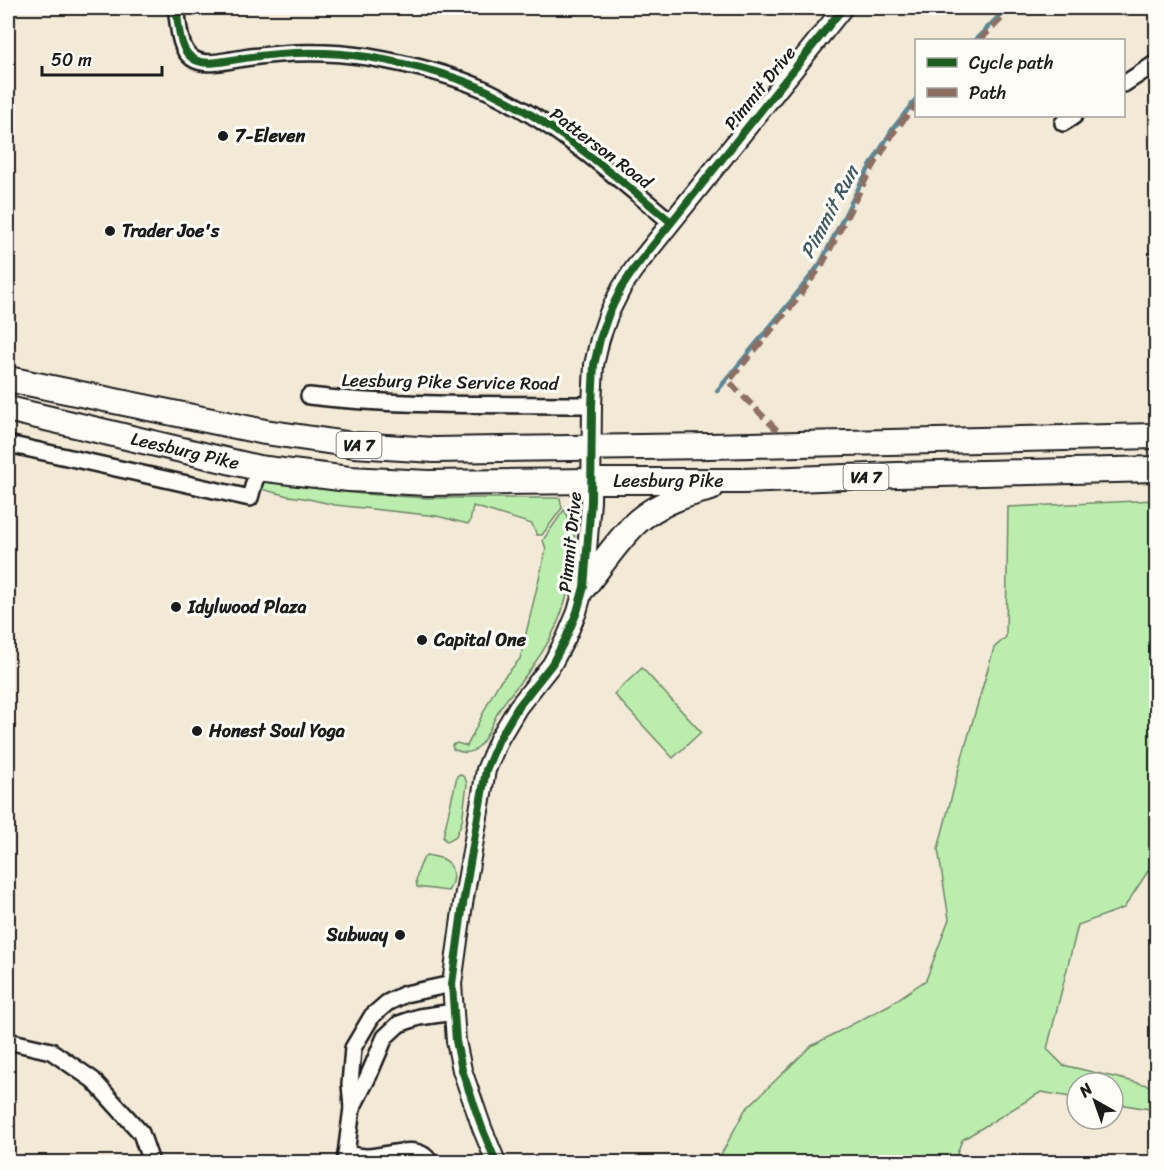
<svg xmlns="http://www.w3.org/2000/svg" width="1164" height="1170" font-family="Sriracha,sans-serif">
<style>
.green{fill:#bbeeae;stroke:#6c8565;stroke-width:1.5}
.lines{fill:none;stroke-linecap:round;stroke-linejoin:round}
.stream{stroke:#5b8795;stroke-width:4.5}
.minor-casing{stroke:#1c1c1c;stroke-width:20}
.tertiary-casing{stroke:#1c1c1c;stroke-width:22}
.primary-casing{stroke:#1c1c1c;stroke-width:28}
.minor{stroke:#fdfcf7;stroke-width:15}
.tertiary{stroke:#fdfcf7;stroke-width:18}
.primary{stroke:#fdfcf7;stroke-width:24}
.quiet{stroke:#8d6e63;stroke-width:6;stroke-dasharray:12 6;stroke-linecap:butt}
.cycleway-casing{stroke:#fdfcf7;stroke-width:11}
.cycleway{stroke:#1b5e20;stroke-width:8}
.poi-dot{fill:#1c1c1c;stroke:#fdfcf7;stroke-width:2}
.labels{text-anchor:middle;stroke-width:6;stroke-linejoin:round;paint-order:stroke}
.shield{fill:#fdfcf7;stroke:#605f5e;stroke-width:1.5}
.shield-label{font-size:16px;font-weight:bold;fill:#1c1c1c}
.street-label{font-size:18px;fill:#1c1c1c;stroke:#fdfcf7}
.poi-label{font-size:18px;font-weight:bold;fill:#1c1c1c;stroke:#fdfcf7;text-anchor:start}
.water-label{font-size:20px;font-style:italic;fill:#415b62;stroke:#fdfcf7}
</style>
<rect width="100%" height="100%" fill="#f2e9d7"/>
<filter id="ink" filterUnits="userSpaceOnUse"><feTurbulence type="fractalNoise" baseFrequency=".0167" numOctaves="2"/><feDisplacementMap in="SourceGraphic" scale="12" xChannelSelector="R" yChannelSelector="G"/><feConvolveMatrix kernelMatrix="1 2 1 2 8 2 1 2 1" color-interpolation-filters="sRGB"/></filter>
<g filter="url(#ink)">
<!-- green -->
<g class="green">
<path d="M265,482L362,494L428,498H560L562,508L542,535H537L532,524L473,506L470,522L468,524L437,516L335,505L304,498L288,496L261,489V486Z"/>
<path d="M1156,500V859L1124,908L1078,925L1047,1049L1063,1065L1156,1087V1110L1113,1103V1083H1077V1098L1041,1092L962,1140L954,1162H717L745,1110L811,1046L889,1005L926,980L949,919L938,849L959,768L994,648L1006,637L1008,507Z"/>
<path d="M564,510L568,516L569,523C577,530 574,543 574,553C570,595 559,630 534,664C524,679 511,692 501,707C493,719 488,738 478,747C470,755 462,753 453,749L452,745L457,743L467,746L491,697L499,683L520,659L546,549L543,540Z"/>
<path d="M642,668L701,732L673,758L614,694Z"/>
<path d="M460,774L465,778L467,784L462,821L456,836L448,841L445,840L443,837L457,776Z"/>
<path d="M427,855C432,856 438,857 443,859C455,864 455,881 448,891L417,887C414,876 420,867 424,857Z"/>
</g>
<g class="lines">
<!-- stream -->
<g class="stream">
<path d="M975,40L1007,8"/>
<path d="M717,391L792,300L820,264L865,175L892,130L916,99"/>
</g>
<!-- minor casing -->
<g class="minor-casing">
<g id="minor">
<path d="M176,8C179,23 178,48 192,58C203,66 219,62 232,60C276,52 323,50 368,57C409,64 452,74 490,92C558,125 614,175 671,222"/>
<path d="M1124,84L1156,63"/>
<path d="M1063,123L1074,116"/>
<path d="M309,396C402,407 497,404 592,405"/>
<path d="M8,444L250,498L258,468"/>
<path d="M8,1041L51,1051L93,1080L141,1133L151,1162"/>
<path d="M352,1108L368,1077L385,1037L399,1024L419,1017L454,1012"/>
<path d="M347,1154C353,1155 360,1157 366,1157C385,1158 417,1141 430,1162"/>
<path d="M345,1162L352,1108L350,1084L353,1048L372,1016L387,1003L405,994L452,984"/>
</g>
</g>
<!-- tertiary casing -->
<g class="tertiary-casing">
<path id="tertiary" d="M496,1162L482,1128L462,1070L456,1041L452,984L463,904L486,770L499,739L518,707L552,664L566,638L577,612L584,587L591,501L592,405L594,365L600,339L609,313L622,287L634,269L843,8"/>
</g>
<!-- primary casing -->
<g class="primary-casing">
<g id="primary">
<path d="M8,379L265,432L354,445L434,450L709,446L1156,436"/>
<path id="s1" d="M8,409L258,468L349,479L428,483L591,481H743L897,475L1156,469"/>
<path d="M584,587C600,567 619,538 638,521C658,504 685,494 711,488"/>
</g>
</g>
<!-- minor -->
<use href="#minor" class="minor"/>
<!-- tertiary -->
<use href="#tertiary" class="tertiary"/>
<!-- primary -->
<use href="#primary" class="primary"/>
<!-- quiet -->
<g class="quiet">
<path d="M980,40L1012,8"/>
<path d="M777,430L738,391L729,381L794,303L822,265L867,177L894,132L916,104"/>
</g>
<!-- cycleway casing -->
<g class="cycleway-casing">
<g id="cycleway">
<path d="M176,8C179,23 178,48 192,58C203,66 219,62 232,60C276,52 323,50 368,57C409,64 452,74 490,92C558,125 614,175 671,222"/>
<path d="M496,1162L482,1128L462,1070L456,1041L452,984L463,904L486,770L499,739L518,707L552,664L566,638L577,612L584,587L591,501L592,405L594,365L600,339L609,313L622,287L634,269L843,8"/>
</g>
</g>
<!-- cycleway -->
<use href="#cycleway" class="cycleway"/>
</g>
</g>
<!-- markers -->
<g class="poi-dot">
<circle cx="223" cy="136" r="6"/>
<circle cx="110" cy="231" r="6"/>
<circle cx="176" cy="607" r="6"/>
<circle cx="422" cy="640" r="6"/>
<circle cx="197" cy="731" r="6"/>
<circle cx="400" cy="935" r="6"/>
</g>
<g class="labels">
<!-- shield labels -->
<g class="shield">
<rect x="336.5" y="432" width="45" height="26" rx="4.5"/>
<rect x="843.5" y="464" width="45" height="26" rx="4.5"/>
</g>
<g class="shield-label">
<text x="359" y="451">VA 7</text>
<text x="866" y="483">VA 7</text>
</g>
<!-- street labels -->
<g class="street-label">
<text transform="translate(760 88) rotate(-51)" y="6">Pimmit Drive</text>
<text transform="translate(601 148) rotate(37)" y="6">Patterson Road</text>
<text transform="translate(450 382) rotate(1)" y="6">Leesburg Pike Service Road</text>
<text dy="6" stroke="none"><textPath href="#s1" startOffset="182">Leesburg Pike</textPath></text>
<text dy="6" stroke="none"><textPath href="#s1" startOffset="668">Leesburg Pike</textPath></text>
<text transform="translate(570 542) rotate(-84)" y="6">Pimmit Drive</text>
</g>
<!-- poi labels -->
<g class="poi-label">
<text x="235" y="142">7-Eleven</text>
<text x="122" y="237">Trader Joe's</text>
<text x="188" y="613">Idylwood Plaza</text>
<text x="434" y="646">Capital One</text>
<text x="209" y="737">Honest Soul Yoga</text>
<text x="388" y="941" text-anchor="end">Subway</text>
</g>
<!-- water labels -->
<g class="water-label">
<text transform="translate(829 212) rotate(-62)" y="7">Pimmit Run</text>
</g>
</g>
<!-- margin -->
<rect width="1164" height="1170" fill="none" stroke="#fdfcf7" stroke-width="30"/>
<rect x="15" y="15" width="1134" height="1140" fill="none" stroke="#1c1c1c" stroke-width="2" filter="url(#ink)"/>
<!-- legend -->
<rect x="915" y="39" width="210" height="78" fill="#fdfcf7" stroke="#a3a29f" stroke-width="1.5"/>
<rect x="927" y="58" width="30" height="9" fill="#1b5e20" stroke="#a3a29f" stroke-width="1.5"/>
<text x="969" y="69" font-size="18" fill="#1c1c1c">Cycle path</text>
<rect x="927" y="88" width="30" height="9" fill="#8d6e63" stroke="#a3a29f" stroke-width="1.5"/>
<text x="969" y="99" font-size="18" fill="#1c1c1c">Path</text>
<!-- north arrow -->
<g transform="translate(1095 1101) rotate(320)"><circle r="28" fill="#fdfcf7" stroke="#a3a29f" stroke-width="1.5"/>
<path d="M0-4.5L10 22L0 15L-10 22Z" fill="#1c1c1c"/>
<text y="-9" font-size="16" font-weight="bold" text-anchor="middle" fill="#1c1c1c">N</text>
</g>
<!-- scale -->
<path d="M42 66v9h120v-9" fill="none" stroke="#1c1c1c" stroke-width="3"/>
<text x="51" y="66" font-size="18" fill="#1c1c1c" stroke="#fdfcf7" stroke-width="4.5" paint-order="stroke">50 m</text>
</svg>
